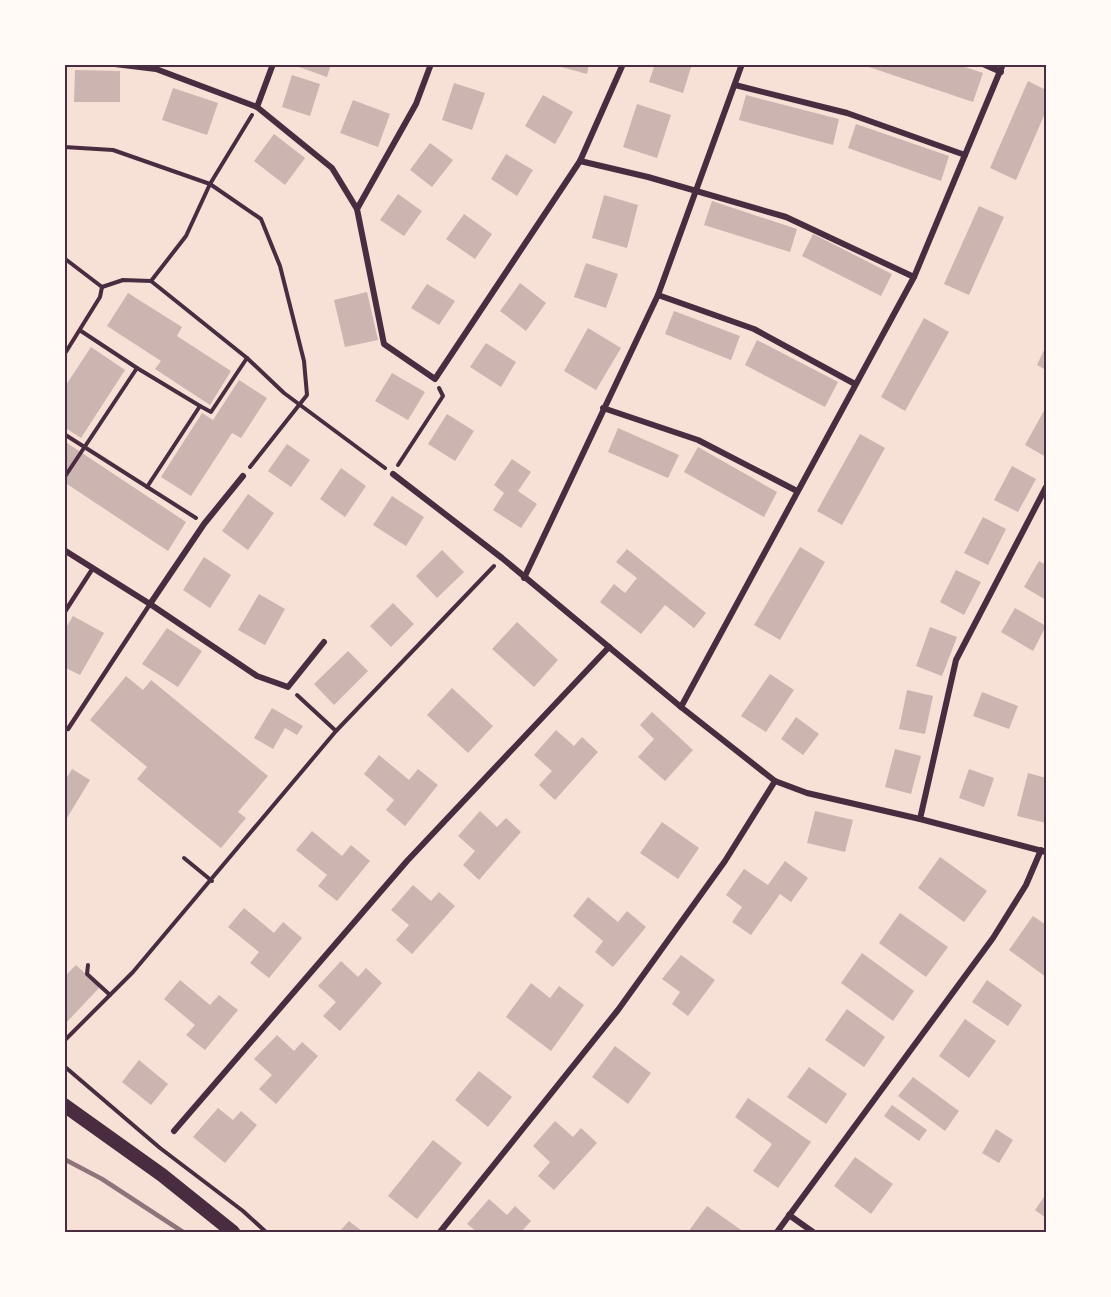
<svg xmlns="http://www.w3.org/2000/svg" width="1111" height="1297" font-family="'Varela Round',sans-serif">
<style>
.building{fill:#ccb4b1}
.lines{fill:none;stroke-linecap:round;stroke-linejoin:round}
.path{stroke:#4a2c40;stroke-width:4}
.service{stroke:#4a2c40;stroke-width:4.5}
.minor{stroke:#4a2c40;stroke-width:6}
.primary{stroke:#4a2c40;stroke-width:14}
.rail{stroke:#8f747c;stroke-width:4.5}
.neatline{fill:none;stroke:#4a2c40;stroke-width:2}
</style>
<rect width="100%" height="100%" fill="#f7e1d7"/>
<!-- building -->
<g class="building">
<path d="M300,64H331L327,77L299,67Z"/>
<path d="M550,64H589L587,74Z"/>
<path d="M655,64H692L683,93L649,82Z"/>
<path d="M860,64H956L983,73L973,102Z"/>
<path d="M75,70L120,71V102H74Z"/>
<path d="M292,75L320,84L310,116L282,107Z"/>
<path d="M1028,81L1046,90V111L1016,180L990,168Z"/>
<path d="M454,83L485,93L472,130L442,120Z"/>
<path d="M173,88L218,103L207,135L162,120Z"/>
<path d="M543,95L573,112L555,144L525,126Z"/>
<path d="M746,95L839,119L833,145L739,120Z"/>
<path d="M353,100L390,114L378,147L340,133Z"/>
<path d="M637,104L671,115L657,158L623,147Z"/>
<path d="M856,124L949,156L941,181L848,148Z"/>
<path d="M274,134L305,158L285,185L254,161Z"/>
<path d="M430,143L453,160L432,187L410,170Z"/>
<path d="M506,154L533,170L517,196L491,179Z"/>
<path d="M398,194L422,211L404,236L380,220Z"/>
<path d="M604,195L638,205L627,248L592,238Z"/>
<path d="M712,201L797,229L790,252L704,225Z"/>
<path d="M979,206L1004,217L969,295L944,284Z"/>
<path d="M464,214L492,234L475,259L446,239Z"/>
<path d="M813,234L892,274L881,296L802,256Z"/>
<path d="M586,263L618,274L606,308L574,297Z"/>
<path d="M520,283L546,303L526,331L500,311Z"/>
<path d="M427,284L455,301L439,325L411,308Z"/>
<path d="M367,292L378,340L345,347L334,300Z"/>
<path d="M128,293L182,327L177,336L231,371L210,405L155,369L161,361L107,326Z"/>
<path d="M674,311L740,336L731,360L665,334Z"/>
<path d="M924,318L949,332L905,411L881,397Z"/>
<path d="M588,328L621,348L596,390L564,371Z"/>
<path d="M757,340L838,382L825,407L745,365Z"/>
<path d="M486,343L516,362L501,387L470,367Z"/>
<path d="M91,347L125,370L81,438L64,427V388Z"/>
<path d="M1044,350L1046,351V370L1037,365Z"/>
<path d="M392,373L425,392L408,420L375,401Z"/>
<path d="M239,380L267,398L241,438L232,433L191,496L161,477L202,413L213,420Z"/>
<path d="M1046,407V457L1025,445Z"/>
<path d="M447,414L474,431L455,461L428,444Z"/>
<path d="M618,428L679,455L668,478L608,452Z"/>
<path d="M860,434L885,448L842,525L817,511Z"/>
<path d="M64,441L186,522L168,551L64,482Z"/>
<path d="M287,444L310,460L291,487L268,471Z"/>
<path d="M698,447L777,492L764,517L684,472Z"/>
<path d="M512,459L531,472L518,491L537,504L521,528L493,510L504,493L494,485Z"/>
<path d="M1012,466L1036,479L1018,512L994,500Z"/>
<path d="M341,468L366,486L345,517L320,499Z"/>
<path d="M248,494L274,513L248,550L222,531Z"/>
<path d="M392,496L424,517L406,546L373,525Z"/>
<path d="M983,517L1006,529L988,565L964,553Z"/>
<path d="M800,547L825,562L780,640L754,625Z"/>
<path d="M627,549L706,613L694,628L665,605L641,634L600,602L614,584L625,593L637,578L616,562Z"/>
<path d="M442,550L464,572L437,598L416,576Z"/>
<path d="M204,557L231,575L210,608L183,590Z"/>
<path d="M1039,561L1046,565V600L1024,587Z"/>
<path d="M956,570L981,582L964,615L940,602Z"/>
<path d="M259,594L285,609L265,645L238,630Z"/>
<path d="M393,603L414,624L391,647L370,626Z"/>
<path d="M1015,608L1046,626L1033,651L1001,632Z"/>
<path d="M73,616L104,633L80,675L64,667V631Z"/>
<path d="M517,622L558,660L534,687L492,649Z"/>
<path d="M930,627L957,637L942,676L916,666Z"/>
<path d="M167,628L202,651L178,687L142,664Z"/>
<path d="M348,651L368,671L334,705L314,684Z"/>
<path d="M770,674L794,690L766,732L741,716Z"/>
<path d="M126,676L143,690L151,680L268,776L238,812L246,818L221,848L137,779L147,767L90,720Z"/>
<path d="M452,688L493,726L468,753L427,715Z"/>
<path d="M907,690L933,696L925,734L899,729Z"/>
<path d="M982,692L1018,706L1009,729L973,716Z"/>
<path d="M272,708L303,726L297,735L285,728L273,749L254,738Z"/>
<path d="M652,712L693,750L665,781L638,757L654,739L640,725Z"/>
<path d="M796,717L819,734L803,755L781,739Z"/>
<path d="M556,730L574,746L582,737L598,752L555,800L539,785L552,771L534,755Z"/>
<path d="M895,749L921,756L911,794L885,787Z"/>
<path d="M379,755L409,780L418,769L438,785L405,826L386,810L394,800L364,774Z"/>
<path d="M72,769L90,780L64,823V782Z"/>
<path d="M969,769L994,778L984,807L959,798Z"/>
<path d="M1028,773L1046,778V823L1017,816Z"/>
<path d="M480,811L497,827L506,818L521,832L479,880L463,865L475,851L458,836Z"/>
<path d="M815,811L853,820L845,852L807,843Z"/>
<path d="M662,822L699,848L678,879L640,853Z"/>
<path d="M312,831L342,856L351,845L370,861L337,901L318,886L327,875L296,850Z"/>
<path d="M940,857L987,891L964,922L918,888Z"/>
<path d="M785,861L808,878L791,902L780,894L751,935L732,922L742,907L726,895L744,869L768,885Z"/>
<path d="M413,885L431,901L439,892L455,906L412,954L396,940L409,925L391,910Z"/>
<path d="M588,897L618,922L627,911L646,927L613,967L595,952L603,941L573,916Z"/>
<path d="M244,908L274,933L283,922L302,938L269,978L250,963L259,952L228,927Z"/>
<path d="M900,913L948,947L926,977L879,943Z"/>
<path d="M1033,916L1046,925V977L1009,950Z"/>
<path d="M862,953L914,991L893,1021L841,983Z"/>
<path d="M681,955L715,980L688,1016L672,1004L680,992L662,979Z"/>
<path d="M341,961L358,977L366,968L382,983L340,1031L323,1016L336,1002L318,986Z"/>
<path d="M76,965L100,987L64,1025V977Z"/>
<path d="M180,980L210,1005L219,995L238,1010L205,1050L186,1035L195,1025L164,999Z"/>
<path d="M987,980L1022,1005L1008,1026L972,1002Z"/>
<path d="M531,983L550,998L559,986L584,1005L551,1051L506,1017Z"/>
<path d="M847,1009L885,1037L864,1067L825,1040Z"/>
<path d="M965,1019L996,1041L969,1078L939,1056Z"/>
<path d="M277,1035L294,1051L302,1042L318,1056L276,1104L259,1089L272,1075L254,1059Z"/>
<path d="M615,1046L651,1073L628,1104L592,1077Z"/>
<path d="M139,1060L168,1084L151,1105L122,1082Z"/>
<path d="M809,1067L847,1094L826,1124L787,1097Z"/>
<path d="M479,1071L512,1097L488,1127L455,1100Z"/>
<path d="M913,1077L959,1111L945,1131L898,1096Z"/>
<path d="M748,1098L811,1142L778,1188L753,1171L772,1144L735,1117Z"/>
<path d="M892,1105L927,1130L919,1141L884,1116Z"/>
<path d="M218,1108L233,1120L241,1111L257,1125L225,1163L193,1137Z"/>
<path d="M555,1121L573,1137L581,1128L597,1143L554,1190L538,1176L550,1162L533,1146Z"/>
<path d="M996,1129L1013,1140L999,1163L982,1153Z"/>
<path d="M433,1140L462,1163L417,1219L388,1196Z"/>
<path d="M855,1157L893,1184L871,1214L834,1186Z"/>
<path d="M1046,1194V1218L1035,1210Z"/>
<path d="M489,1199L507,1215L515,1206L531,1221L521,1232H477L467,1224Z"/>
<path d="M707,1206L744,1232H688Z"/>
<path d="M349,1221L363,1232H339Z"/>
</g>
<g class="lines">
<!-- path -->
<g class="path">
<path d="M64,147L113,150L210,184L261,219L280,266L304,361L307,395L250,467"/>
<path d="M64,258L102,287"/>
<path d="M151,281L186,236L210,184L252,115"/>
<path d="M102,287L123,280L151,281L247,358L284,393L385,468"/>
<path d="M64,355L100,297L102,287"/>
<path d="M137,368L200,406"/>
<path d="M64,434L196,518"/>
<path d="M398,465L443,396L439,388"/>
<path d="M64,478L137,368L81,331"/>
<path d="M147,487L200,406L211,412L247,358"/>
<path d="M297,695L336,731"/>
<path d="M184,858L212,881"/>
<path d="M88,965L87,974L110,995"/>
<path d="M64,1041L133,972L336,731L494,566"/>
<path d="M64,1066L160,1148L243,1211L266,1232"/>
</g>
<!-- service -->
<g class="service">
<path d="M64,613L93,568"/>
<path d="M68,729L150,604"/>
</g>
<!-- minor -->
<g class="minor">
<path d="M115,64L156,69L257,107L332,168L357,209"/>
<path d="M431,64L416,104L357,209L384,344L435,379L580,161L623,64"/>
<path d="M983,64L1001,72"/>
<path d="M735,85L847,113L965,155"/>
<path d="M257,107L273,64"/>
<path d="M580,161L648,177L786,217L914,277"/>
<path d="M658,295L754,329L855,384"/>
<path d="M603,408L698,440L797,491"/>
<path d="M393,474L502,558L681,707L775,781L807,793L920,819L1046,852"/>
<path d="M64,550L150,604L257,676L288,687L324,642"/>
<path d="M524,578L658,295L742,64"/>
<path d="M150,604L204,524L243,476"/>
<path d="M681,707L914,277L1003,64"/>
<path d="M920,819L956,660L1046,487"/>
<path d="M174,1131L407,861L609,647"/>
<path d="M789,1215L813,1232"/>
<path d="M440,1232L618,1010L725,861L775,781"/>
<path d="M777,1232L993,938L1026,885L1041,850"/>
</g>
<!-- primary -->
<path class="primary" d="M64,1105L162,1175L233,1232"/>
<!-- rail -->
<path class="rail" d="M64,1159L102,1179L183,1232"/>
</g>
<!-- border -->
<rect width="1111" height="1297" fill="none" stroke="#fffaf5" stroke-width="132"/>
<rect x="66" y="66" width="979" height="1165" class="neatline"/>
</svg>
